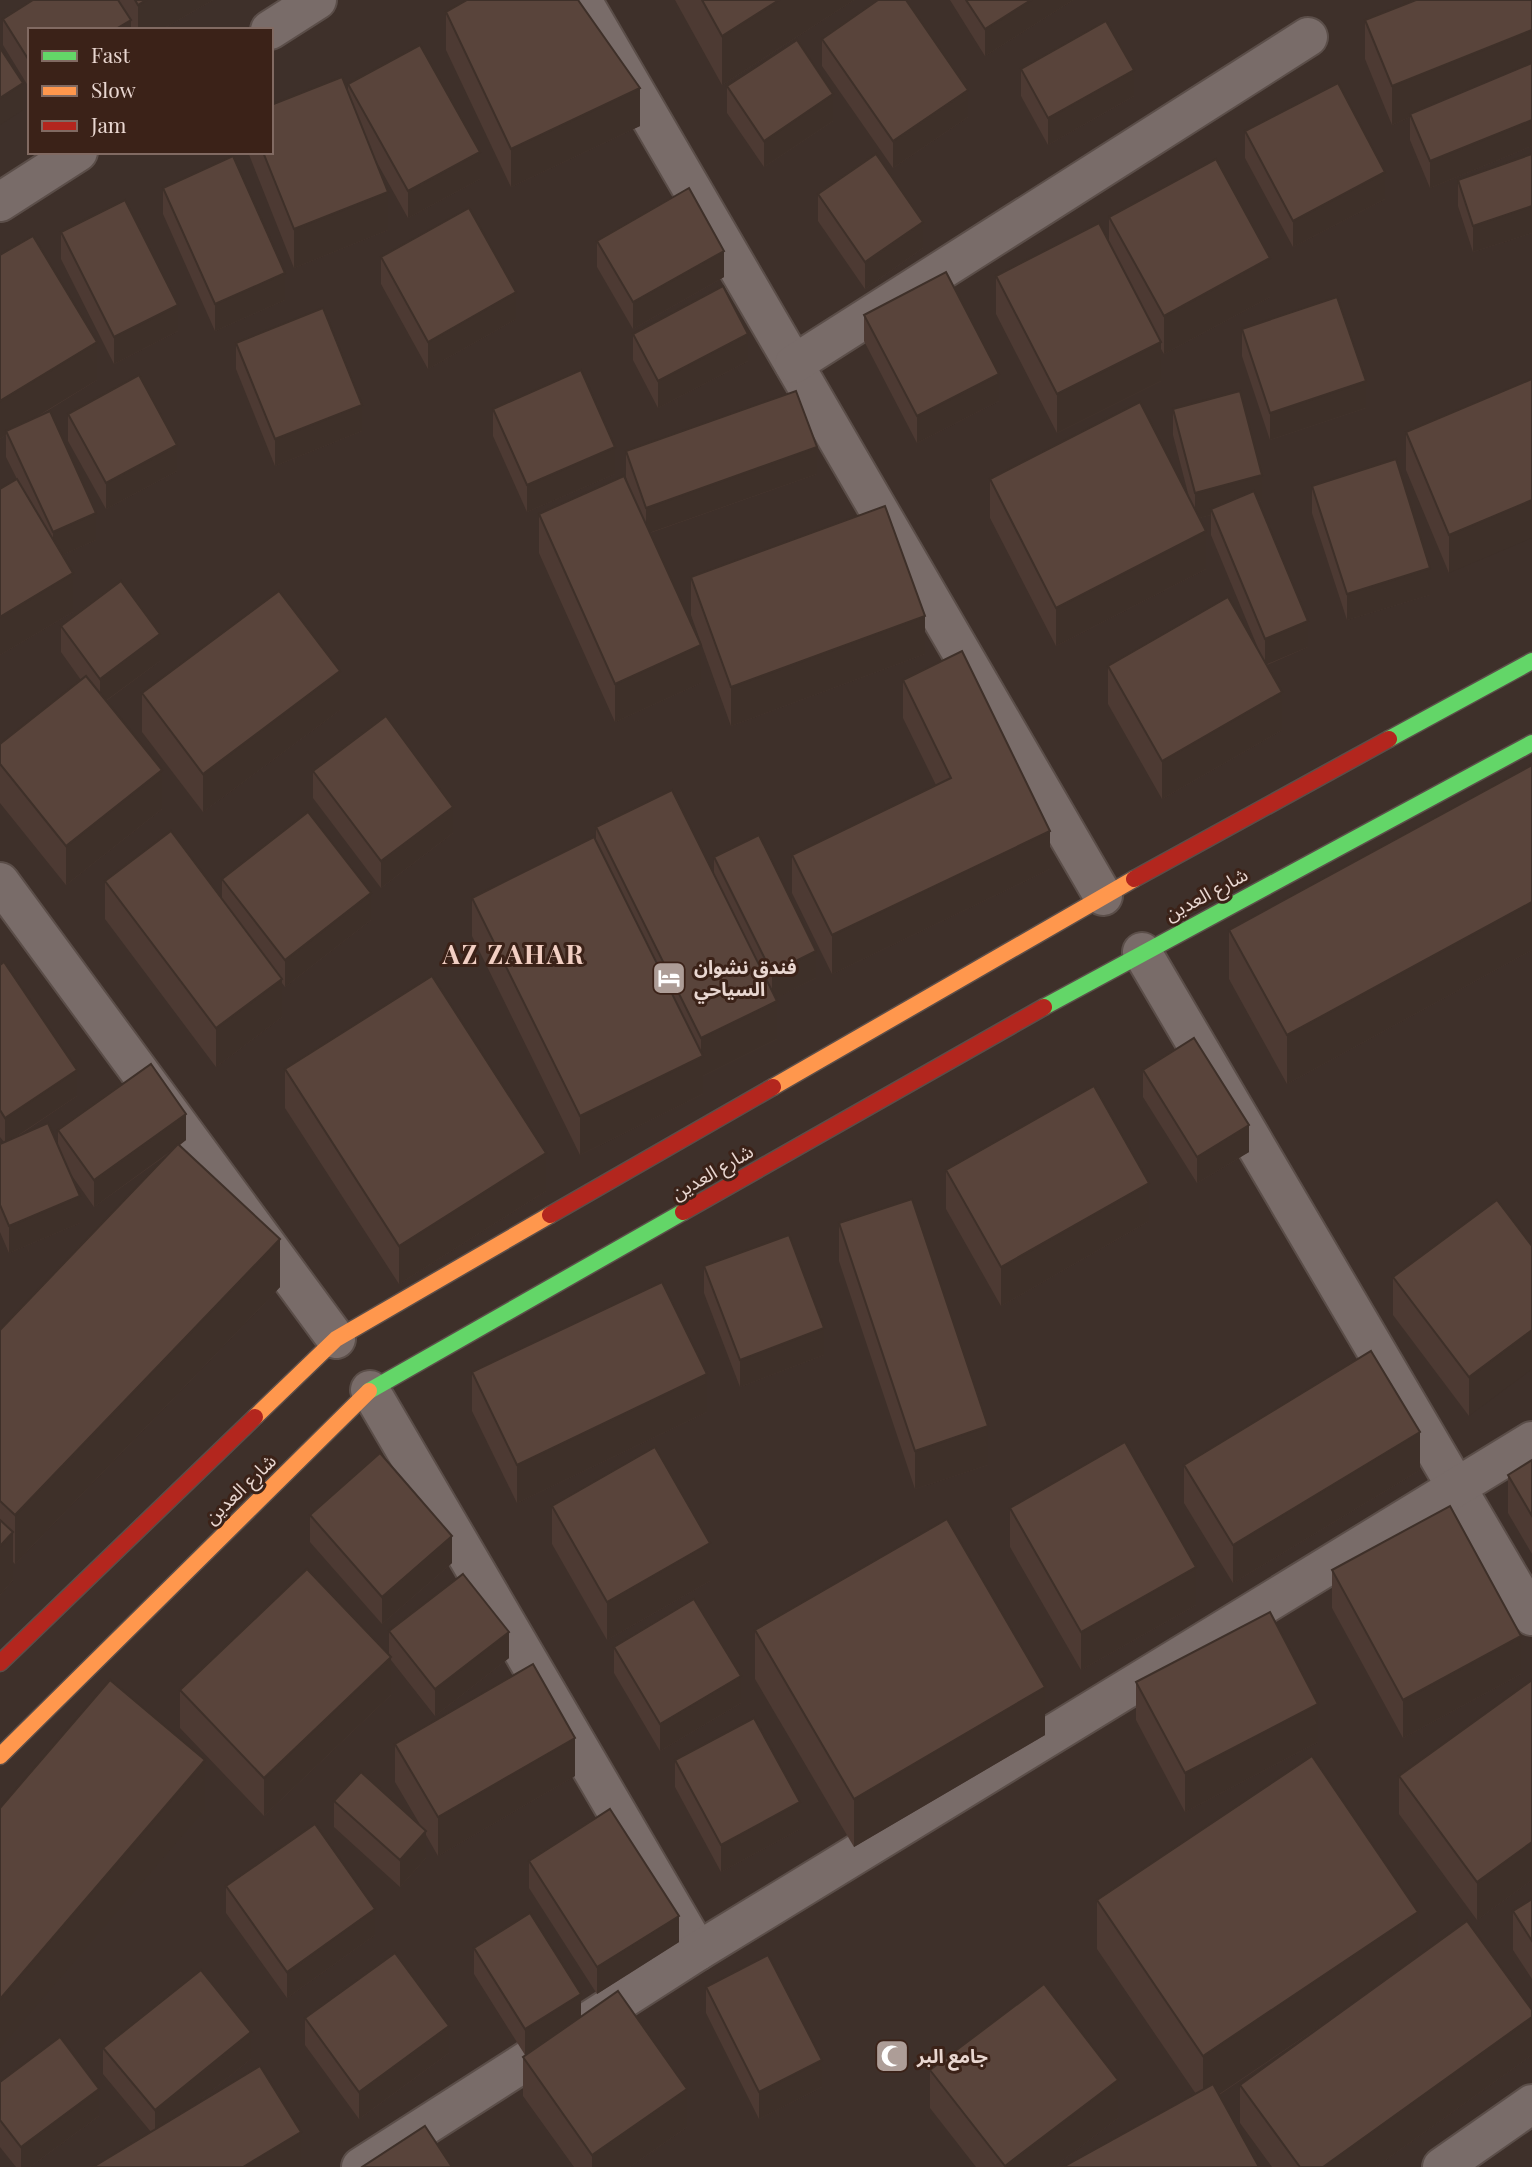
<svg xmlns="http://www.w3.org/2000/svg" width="1532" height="2167" font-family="'Playfair Display','Noto Sans Arabic',serif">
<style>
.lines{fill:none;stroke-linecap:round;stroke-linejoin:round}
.street-casing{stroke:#5b4e49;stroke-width:42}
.fast-casing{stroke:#5b4e49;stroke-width:19}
.slow-casing{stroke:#5b4e49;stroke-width:19}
.jam-casing{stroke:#5b4e49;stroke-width:19}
.street{stroke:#796c69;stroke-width:38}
.fast{stroke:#63d668;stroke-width:16}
.slow{stroke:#ff974d;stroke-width:16}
.jam{stroke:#b3261e;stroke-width:16}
.wall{fill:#4d3a33}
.shaded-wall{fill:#3e3029}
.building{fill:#59443b;stroke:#3e3029;stroke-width:2}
.labels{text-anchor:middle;stroke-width:6;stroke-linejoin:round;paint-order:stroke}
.street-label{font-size:19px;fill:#e9d7d1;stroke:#3b2218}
.poi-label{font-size:19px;font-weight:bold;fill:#e9d7d1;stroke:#3b2218;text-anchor:start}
.district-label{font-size:26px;font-weight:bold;letter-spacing:2px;fill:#f2cfc3;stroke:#3b2218}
</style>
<rect width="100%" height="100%" fill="#3e302a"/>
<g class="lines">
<!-- street casing -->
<g class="street-casing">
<g id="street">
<path d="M582,0L1103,896"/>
<path d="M270,30L317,0"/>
<path d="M0,202L78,152"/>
<path d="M794,364L1308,37"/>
<path d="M0,882L336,1339"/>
<path d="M1142,952L1532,1616"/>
<path d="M370,1390L698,1951"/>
<path d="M361,2167L698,1951L1532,1441"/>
<path d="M1442,2167L1532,2104"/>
</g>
</g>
<!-- fast casing -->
<g class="fast-casing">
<g id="fast">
<path d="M1389,739L1532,661"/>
<path d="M1044,1007L1532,743"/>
<path d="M369,1391L683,1212"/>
</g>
</g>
<!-- slow casing -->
<g class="slow-casing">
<g id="slow">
<path d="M773,1087L1134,879"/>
<path d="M255,1417L336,1339L550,1215"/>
<path d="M0,1756L369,1391"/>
</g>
</g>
<!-- jam casing -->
<g class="jam-casing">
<g id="jam">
<path d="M1134,879L1389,739"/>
<path d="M683,1212L1044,1007"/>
<path d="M550,1215L773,1087"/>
<path d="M0,1663L255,1417"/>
</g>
</g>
<!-- street -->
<use href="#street" class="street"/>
<!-- fast -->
<use href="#fast" class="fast"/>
<!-- slow -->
<use href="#slow" class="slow"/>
<!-- jam -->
<use href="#jam" class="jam"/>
</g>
<!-- wall -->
<g class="wall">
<path d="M33,0H213L161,30H30V89L3,45V19Z"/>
<path d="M675,0H854L722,85Z"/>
<path d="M950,0H1073L985,56Z"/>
<path d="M1532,0V146L1430,188L1410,140V117L1392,125L1365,59V20Z"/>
<path d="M446,12L640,126L511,187L446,50Z"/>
<path d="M822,39L968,117L893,168L822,66Z"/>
<path d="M1021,69L1134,96L1048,145L1021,96Z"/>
<path d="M348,84L480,179L408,218L375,159L388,230L294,268L248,152H271L348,92Z"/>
<path d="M727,86L833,121L764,167L727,113Z"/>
<path d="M1245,131L1385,199L1293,247L1245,158Z"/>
<path d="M1532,154V233L1473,252L1458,206V180Z"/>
<path d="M163,188L285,300L215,331L163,214Z"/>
<path d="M818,194L923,248L865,289L818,221Z"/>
<path d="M1109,217L1270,297L1164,354L1161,349V381L1057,433L996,314V276L1109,242Z"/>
<path d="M61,232L178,331L114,364L61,259Z"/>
<path d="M597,241L724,277L633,329L597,267Z"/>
<path d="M0,255L97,380L39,416L96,540L62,555L73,612L0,655V489L17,479L6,457V435L0,439Z"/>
<path d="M381,257L516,319L428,369L381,284Z"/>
<path d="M864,315L999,401L917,443L864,341Z"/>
<path d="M1242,329L1366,408L1270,440L1242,356Z"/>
<path d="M633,334L748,361L658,408L633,360Z"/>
<path d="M236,343L362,431L275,466L236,369Z"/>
<path d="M1532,379L1449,573L1406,470V432Z"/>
<path d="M493,409L615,474L527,512L493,436Z"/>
<path d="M1173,409L1262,501L1258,502L1308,647L1267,665L1282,730L1162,799L1108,704V666L1260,653L1211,535V515L1199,518L1206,569L1056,646L990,518V479L1190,501L1173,435Z"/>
<path d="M68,414L177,471L106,509L68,441Z"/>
<path d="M626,451L817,474L650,533L701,683L615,722L539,553V514L629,486L626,477Z"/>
<path d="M1312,486L1430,595L1347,620L1312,513Z"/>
<path d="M691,577L925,654L731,726L691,615Z"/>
<path d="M61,626L160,661L106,701L162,809L66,885L0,803V744L81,680L61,652Z"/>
<path d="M903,680L1050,869L832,974L792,893V855L936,785L903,718Z"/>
<path d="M142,693L340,710L203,812L142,732Z"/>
<path d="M1532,765V950L1287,1084L1229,979V930Z"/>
<path d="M313,771L453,833L381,888L313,798Z"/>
<path d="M596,827L714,875V857L816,978L775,998L777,1039L703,1076V1094L580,1155L472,936V898L596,840Z"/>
<path d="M222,879L371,920L285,987L282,983V1017L216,1067L105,919V881L222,899Z"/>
<path d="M0,965L77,1096L15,1138L58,1145V1130L186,1140L180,1145L280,1287L15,1564L13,1562V1580L0,1595V1330L172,1151L94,1207L70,1173L80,1223L9,1253L0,1232V1144L4,1142L0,1137Z"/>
<path d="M285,1069L546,1191L399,1284L285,1108Z"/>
<path d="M1143,1070L1249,1152L1197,1183L1143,1097Z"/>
<path d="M946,1170L1149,1221L1001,1306L946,1209Z"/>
<path d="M1497,1200L1469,1416L1393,1315V1277Z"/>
<path d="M839,1223L988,1465L915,1489L839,1261Z"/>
<path d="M704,1266L824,1355L740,1387L704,1293Z"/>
<path d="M472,1372L707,1412L517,1503L472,1411Z"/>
<path d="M1532,1460V1554L1508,1513V1475Z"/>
<path d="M1184,1465L1420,1470L1233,1583L1184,1503Z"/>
<path d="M552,1506L710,1581L607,1640L552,1544Z"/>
<path d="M1010,1508L1196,1605L1081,1670L1010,1547Z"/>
<path d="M310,1515L452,1563L382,1624L310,1542Z"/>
<path d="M1332,1570L1521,1674L1403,1738L1332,1608Z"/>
<path d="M755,1630L1045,1735L854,1847L755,1679Z"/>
<path d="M389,1631L509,1658L435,1716L391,1660V1695L264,1816L180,1728V1690L389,1655Z"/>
<path d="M614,1647L741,1703L660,1751L614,1673Z"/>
<path d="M1532,1680V1880L1477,1920L1399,1814V1776Z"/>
<path d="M1136,1682L1318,1742L1185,1812L1136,1720Z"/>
<path d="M395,1744L575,1776L438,1856L426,1835V1858L400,1887L334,1827V1801L422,1828L395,1782Z"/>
<path d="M675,1760L800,1829L721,1872L675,1787Z"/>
<path d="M529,1861L679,1942L597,1994L529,1888Z"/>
<path d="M226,1886L375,1935L287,1998L226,1913Z"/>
<path d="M1532,1899V1979L1513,1950V1911Z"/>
<path d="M1097,1900L1418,1957L1532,2010V2055L1376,2167H1272L1240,2123V2085L1344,2010L1219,2095L1196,2094L1097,1949Z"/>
<path d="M474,1948L581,2017L687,2127L630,2167H574L523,2096V2057L525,2055L474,1974Z"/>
<path d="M706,1987L822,2087L759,2119L706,2013Z"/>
<path d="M305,2018L449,2053L359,2119L305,2045Z"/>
<path d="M103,2048L251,2059L188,2110L301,2167L151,2132L103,2074Z"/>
<path d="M930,2070L1118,2118L1054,2167H976L930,2108Z"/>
<path d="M0,2082L99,2116L30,2167H16L0,2147Z"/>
</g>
<!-- shaded-wall -->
<g class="shaded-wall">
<path d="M146,0H213L161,30H138V5Z"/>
<path d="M779,0H854L722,85V36Z"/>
<path d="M1031,0H1073L985,56V29Z"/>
<path d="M1403,0H1412L1403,5Z"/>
<path d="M131,20V30H114Z"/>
<path d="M1532,30V68L1410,114V117L1392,125V86Z"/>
<path d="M1134,70V96L1048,145V118Z"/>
<path d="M23,83V110L0,125V98Z"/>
<path d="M640,88V126L511,187V149Z"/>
<path d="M968,90V117L893,168V141Z"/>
<path d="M833,94V121L764,167V141Z"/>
<path d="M1532,120V146L1430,188V161Z"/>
<path d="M480,152V179L408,218V191Z"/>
<path d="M1385,172V199L1293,247V221Z"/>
<path d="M388,192V230L294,268V229Z"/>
<path d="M1532,206V233L1473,252V226Z"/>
<path d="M923,222V248L865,289V262Z"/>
<path d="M724,251V277L633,329V302Z"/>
<path d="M1270,258V297L1164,354V316Z"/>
<path d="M285,273V300L215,331V304Z"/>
<path d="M516,292V319L428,369V342Z"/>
<path d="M178,305V331L114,364V337Z"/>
<path d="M748,334V361L658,408V381Z"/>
<path d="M97,342V380L8,434L6,431V435L0,439V401Z"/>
<path d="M1161,342V381L1057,433V394Z"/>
<path d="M999,374V401L917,443V416Z"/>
<path d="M1366,381V408L1270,440V413Z"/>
<path d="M362,405V431L275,466V439Z"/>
<path d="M177,445V471L106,509V483Z"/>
<path d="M615,447V474L527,512V485Z"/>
<path d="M817,447V474L646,534V508Z"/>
<path d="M1262,475V501L1213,514L1211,509V515L1195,519V493Z"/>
<path d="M1532,500V538L1449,573V535Z"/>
<path d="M96,513V540L53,559V532Z"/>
<path d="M1206,531V569L1056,646V608Z"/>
<path d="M1430,568V595L1347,620V594Z"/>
<path d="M73,573V612L0,655V617Z"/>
<path d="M925,616V654L731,726V687Z"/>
<path d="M1308,621V647L1265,665V639Z"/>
<path d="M160,634V661L100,705V679Z"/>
<path d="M701,645V683L615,722V684Z"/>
<path d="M340,671V710L203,812V774Z"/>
<path d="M1282,692V730L1162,799V761Z"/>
<path d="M162,770V809L66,885V846Z"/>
<path d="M453,807V833L381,888V861Z"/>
<path d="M1050,831V869L832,974V935Z"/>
<path d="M371,893V920L285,987V960Z"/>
<path d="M1532,902V950L1287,1084V1035Z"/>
<path d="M816,951V978L772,1000V973Z"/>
<path d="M282,979V1017L216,1067V1028Z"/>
<path d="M777,1001V1039L703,1076V1094L580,1155V1116L701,1057V1038Z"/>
<path d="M77,1070V1096L5,1144V1118Z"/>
<path d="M186,1114V1140L94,1207V1180Z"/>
<path d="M1249,1125V1152L1197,1183V1157Z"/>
<path d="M546,1153V1191L399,1284V1246Z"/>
<path d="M1149,1183V1221L1001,1306V1267Z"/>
<path d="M80,1196V1223L9,1253V1226Z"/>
<path d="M280,1239V1287L15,1564V1515Z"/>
<path d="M824,1328V1355L740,1387V1360Z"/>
<path d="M1532,1330V1369L1469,1416V1377Z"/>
<path d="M707,1374V1412L517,1503V1465Z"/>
<path d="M988,1426V1465L915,1489V1451Z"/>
<path d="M1420,1432V1470L1233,1583V1545Z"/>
<path d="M13,1532V1580L0,1595V1546Z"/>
<path d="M452,1536V1563L382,1624V1597Z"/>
<path d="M710,1543V1581L607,1640V1602Z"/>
<path d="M1196,1567V1605L1081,1670V1632Z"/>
<path d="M509,1632V1658L435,1716V1689Z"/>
<path d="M1521,1636V1674L1403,1738V1700Z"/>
<path d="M391,1657V1695L264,1816V1778Z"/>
<path d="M741,1676V1703L660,1751V1724Z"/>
<path d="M1045,1687V1735L854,1847V1799Z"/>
<path d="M1318,1704V1742L1185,1812V1773Z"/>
<path d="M575,1738V1776L438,1856V1817Z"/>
<path d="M205,1760V1809L0,2048V1999Z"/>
<path d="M800,1802V1829L721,1872V1845Z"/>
<path d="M426,1831V1858L400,1887V1860Z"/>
<path d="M1532,1842V1880L1477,1920V1882Z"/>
<path d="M375,1909V1935L287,1998V1972Z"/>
<path d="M1418,1912V1960L1203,2105V2056Z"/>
<path d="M679,1916V1942L597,1994V1967Z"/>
<path d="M581,1994V2020L525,2055V2029Z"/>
<path d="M1532,2017V2055L1376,2167H1323Z"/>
<path d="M449,2026V2053L359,2119V2092Z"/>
<path d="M251,2032V2059L155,2137V2110Z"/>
<path d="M822,2060V2087L759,2119V2092Z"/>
<path d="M1118,2080V2118L1054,2167H1005Z"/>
<path d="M99,2089V2116L30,2167H21V2147Z"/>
<path d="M687,2089V2127L630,2167H592V2155Z"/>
<path d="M301,2132V2167H243Z"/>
</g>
<!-- building -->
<g class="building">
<path d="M33,0H118L131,20L114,30H30V62L3,19Z"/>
<path d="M135,0H146L138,5Z"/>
<path d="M467,0H578L640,88L511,149L446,12Z"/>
<path d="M702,0H779L722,36Z"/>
<path d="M878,0H906L968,90L893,141L822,39Z"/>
<path d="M966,0H1031L985,29Z"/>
<path d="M1416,0H1532V30L1392,86L1365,20Z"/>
<path d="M1106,21L1134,70L1048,118L1021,69Z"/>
<path d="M797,40L833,94L764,141L727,86Z"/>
<path d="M420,45L480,152L408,191L348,84Z"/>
<path d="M0,48L23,83L0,98Z"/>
<path d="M1532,63V120L1430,161L1410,114Z"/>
<path d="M342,77L388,192L294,229L263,152H271V105Z"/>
<path d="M1338,83L1385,172L1293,221L1245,131Z"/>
<path d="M876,154L923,222L865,262L818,194Z"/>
<path d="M1532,154V206L1473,226L1458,180Z"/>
<path d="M233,156L285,273L215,304L163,188Z"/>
<path d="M1216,159L1270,258L1164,316L1109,217Z"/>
<path d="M689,188L724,251L633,302L597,241Z"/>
<path d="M125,200L178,305L114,337L61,232Z"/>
<path d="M469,208L516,292L428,342L381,257Z"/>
<path d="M1099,223L1161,342L1057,394L996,276Z"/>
<path d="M33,236L97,342L0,401V255Z"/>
<path d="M946,272L999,374L917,416L864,315Z"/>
<path d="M723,286L748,334L658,381L633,334Z"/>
<path d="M1337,297L1366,381L1270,413L1242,329Z"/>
<path d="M323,308L362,405L275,439L236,343Z"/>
<path d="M581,370L615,447L527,485L493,409Z"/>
<path d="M139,375L177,445L106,483L68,414Z"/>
<path d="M1532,379V500L1449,535L1406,432Z"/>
<path d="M796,391L817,447L646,508L626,451Z"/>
<path d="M1240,391L1262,475L1195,493L1173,409Z"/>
<path d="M1140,402L1206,531L1056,608L990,479Z"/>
<path d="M50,411L96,513L53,532L6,431Z"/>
<path d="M1396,459L1430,568L1347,594L1312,486Z"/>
<path d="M624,476L701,645L615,684L539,514Z"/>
<path d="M17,479L73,573L0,617V489Z"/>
<path d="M1254,491L1308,621L1265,639L1211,509Z"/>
<path d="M885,506L925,616L731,687L691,577Z"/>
<path d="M121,581L160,634L100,679L61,626Z"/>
<path d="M279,591L340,671L203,774L142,693Z"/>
<path d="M1228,597L1282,692L1162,761L1108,666Z"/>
<path d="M962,651L1050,831L832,935L792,855L951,778L903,680Z"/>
<path d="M86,676L162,770L66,846L0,764V744Z"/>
<path d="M386,716L453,807L381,861L313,771Z"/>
<path d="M1532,765V902L1287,1035L1229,930Z"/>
<path d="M672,790L777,1001L701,1038L596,827Z"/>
<path d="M308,812L371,893L285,960L222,879Z"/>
<path d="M171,831L282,979L216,1028L105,881Z"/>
<path d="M759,835L816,951L772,973L714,857Z"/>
<path d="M594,837L703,1056L580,1116L472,898Z"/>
<path d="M4,962L77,1070L5,1118L0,1110V965Z"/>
<path d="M432,976L546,1153L399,1246L285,1069Z"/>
<path d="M1194,1038L1249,1125L1197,1157L1143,1070Z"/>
<path d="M151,1064L186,1114L94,1180L58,1130Z"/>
<path d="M1094,1086L1149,1183L1001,1267L946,1170Z"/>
<path d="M48,1123L80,1196L9,1226L0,1205V1144Z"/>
<path d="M178,1144L280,1239L15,1515L0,1501V1330Z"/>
<path d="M912,1199L988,1426L915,1451L839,1223Z"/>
<path d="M1497,1200L1532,1246V1330L1469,1377L1393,1277Z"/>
<path d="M789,1235L824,1328L740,1360L704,1266Z"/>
<path d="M662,1282L707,1374L517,1465L472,1372Z"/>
<path d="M1371,1351L1420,1432L1233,1545L1184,1465Z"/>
<path d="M1125,1442L1196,1567L1081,1632L1010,1508Z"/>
<path d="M655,1447L710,1543L607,1602L552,1506Z"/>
<path d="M380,1453L452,1536L382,1597L310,1515Z"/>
<path d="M1532,1460V1516L1508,1475Z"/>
<path d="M1450,1506L1521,1636L1403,1700L1332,1570Z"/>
<path d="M947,1519L1045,1687L854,1799L755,1630Z"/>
<path d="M0,1520L13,1532L0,1546Z"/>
<path d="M307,1569L391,1657L264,1778L180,1690Z"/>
<path d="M463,1574L509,1632L435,1689L389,1631Z"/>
<path d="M694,1599L741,1676L660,1724L614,1647Z"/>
<path d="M1270,1612L1318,1704L1185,1773L1136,1682Z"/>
<path d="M533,1664L575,1738L438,1817L395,1744Z"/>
<path d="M110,1680L205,1760L0,1999V1808Z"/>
<path d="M1532,1680V1842L1477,1882L1399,1776Z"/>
<path d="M754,1718L800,1802L721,1845L675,1760Z"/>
<path d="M1312,1756L1418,1912L1203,2056L1097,1900Z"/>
<path d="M361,1772L426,1831L400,1860L334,1801Z"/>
<path d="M610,1809L679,1916L597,1967L529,1861Z"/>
<path d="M315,1824L375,1909L287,1972L226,1886Z"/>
<path d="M1532,1899V1941L1513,1911Z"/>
<path d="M530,1913L581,1994L525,2029L474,1948Z"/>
<path d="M1467,1921L1532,2010V2017L1323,2167H1300L1240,2085Z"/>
<path d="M395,1953L449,2026L359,2092L305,2018Z"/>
<path d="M768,1955L822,2060L759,2092L706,1987Z"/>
<path d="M201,1970L251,2032L155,2110L103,2048Z"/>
<path d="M1044,1984L1118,2080L1005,2166L930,2070Z"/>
<path d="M618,1991L687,2089L592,2155L523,2057Z"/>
<path d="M60,2037L99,2089L21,2147L0,2120V2082Z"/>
<path d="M260,2066L301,2132L243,2167H93Z"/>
<path d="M1213,2084L1259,2167H1063Z"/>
<path d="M425,2126L452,2167H362Z"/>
</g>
<!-- icons -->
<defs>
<g id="hotel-square" transform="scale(1.75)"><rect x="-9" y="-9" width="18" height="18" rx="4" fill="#ad9d97" stroke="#3b2218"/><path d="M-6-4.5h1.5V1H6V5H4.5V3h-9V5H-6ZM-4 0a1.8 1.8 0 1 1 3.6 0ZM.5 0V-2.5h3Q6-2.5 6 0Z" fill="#fff"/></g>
<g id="mosque-square" transform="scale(1.75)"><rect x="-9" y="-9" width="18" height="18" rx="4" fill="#ad9d97" stroke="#3b2218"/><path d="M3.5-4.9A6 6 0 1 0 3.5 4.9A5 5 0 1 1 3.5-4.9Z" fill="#fff"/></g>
</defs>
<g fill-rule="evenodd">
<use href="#hotel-square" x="669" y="978"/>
<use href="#mosque-square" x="892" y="2056"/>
</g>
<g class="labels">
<!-- street labels -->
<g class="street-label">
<text transform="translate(1206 894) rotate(-28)" y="7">شارع العدين</text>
<text transform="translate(712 1172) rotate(-30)" y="7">شارع العدين</text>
<text transform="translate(240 1489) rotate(-44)" y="7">شارع العدين</text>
</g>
<!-- poi labels -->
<g class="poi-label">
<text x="694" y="974">فندق نشوان<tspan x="694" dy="22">السياحي</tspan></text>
<text x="917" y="2063">جامع البر</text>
</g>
<!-- district labels -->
<g class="district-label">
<text x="514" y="964">AZ ZAHAR</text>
</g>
</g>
<!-- legend -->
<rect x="28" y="28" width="245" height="126" fill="#3b2218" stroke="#816a62" stroke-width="2"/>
<rect x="42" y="51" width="35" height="10" fill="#63d668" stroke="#816a62" stroke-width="2"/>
<text x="91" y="63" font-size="21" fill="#e9d7d1">Fast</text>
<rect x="42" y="86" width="35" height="10" fill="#ff974d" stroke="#816a62" stroke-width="2"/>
<text x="91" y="98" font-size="21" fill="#e9d7d1">Slow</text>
<rect x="42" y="121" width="35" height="10" fill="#b3261e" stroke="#816a62" stroke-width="2"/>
<text x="91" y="133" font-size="21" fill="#e9d7d1">Jam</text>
</svg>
